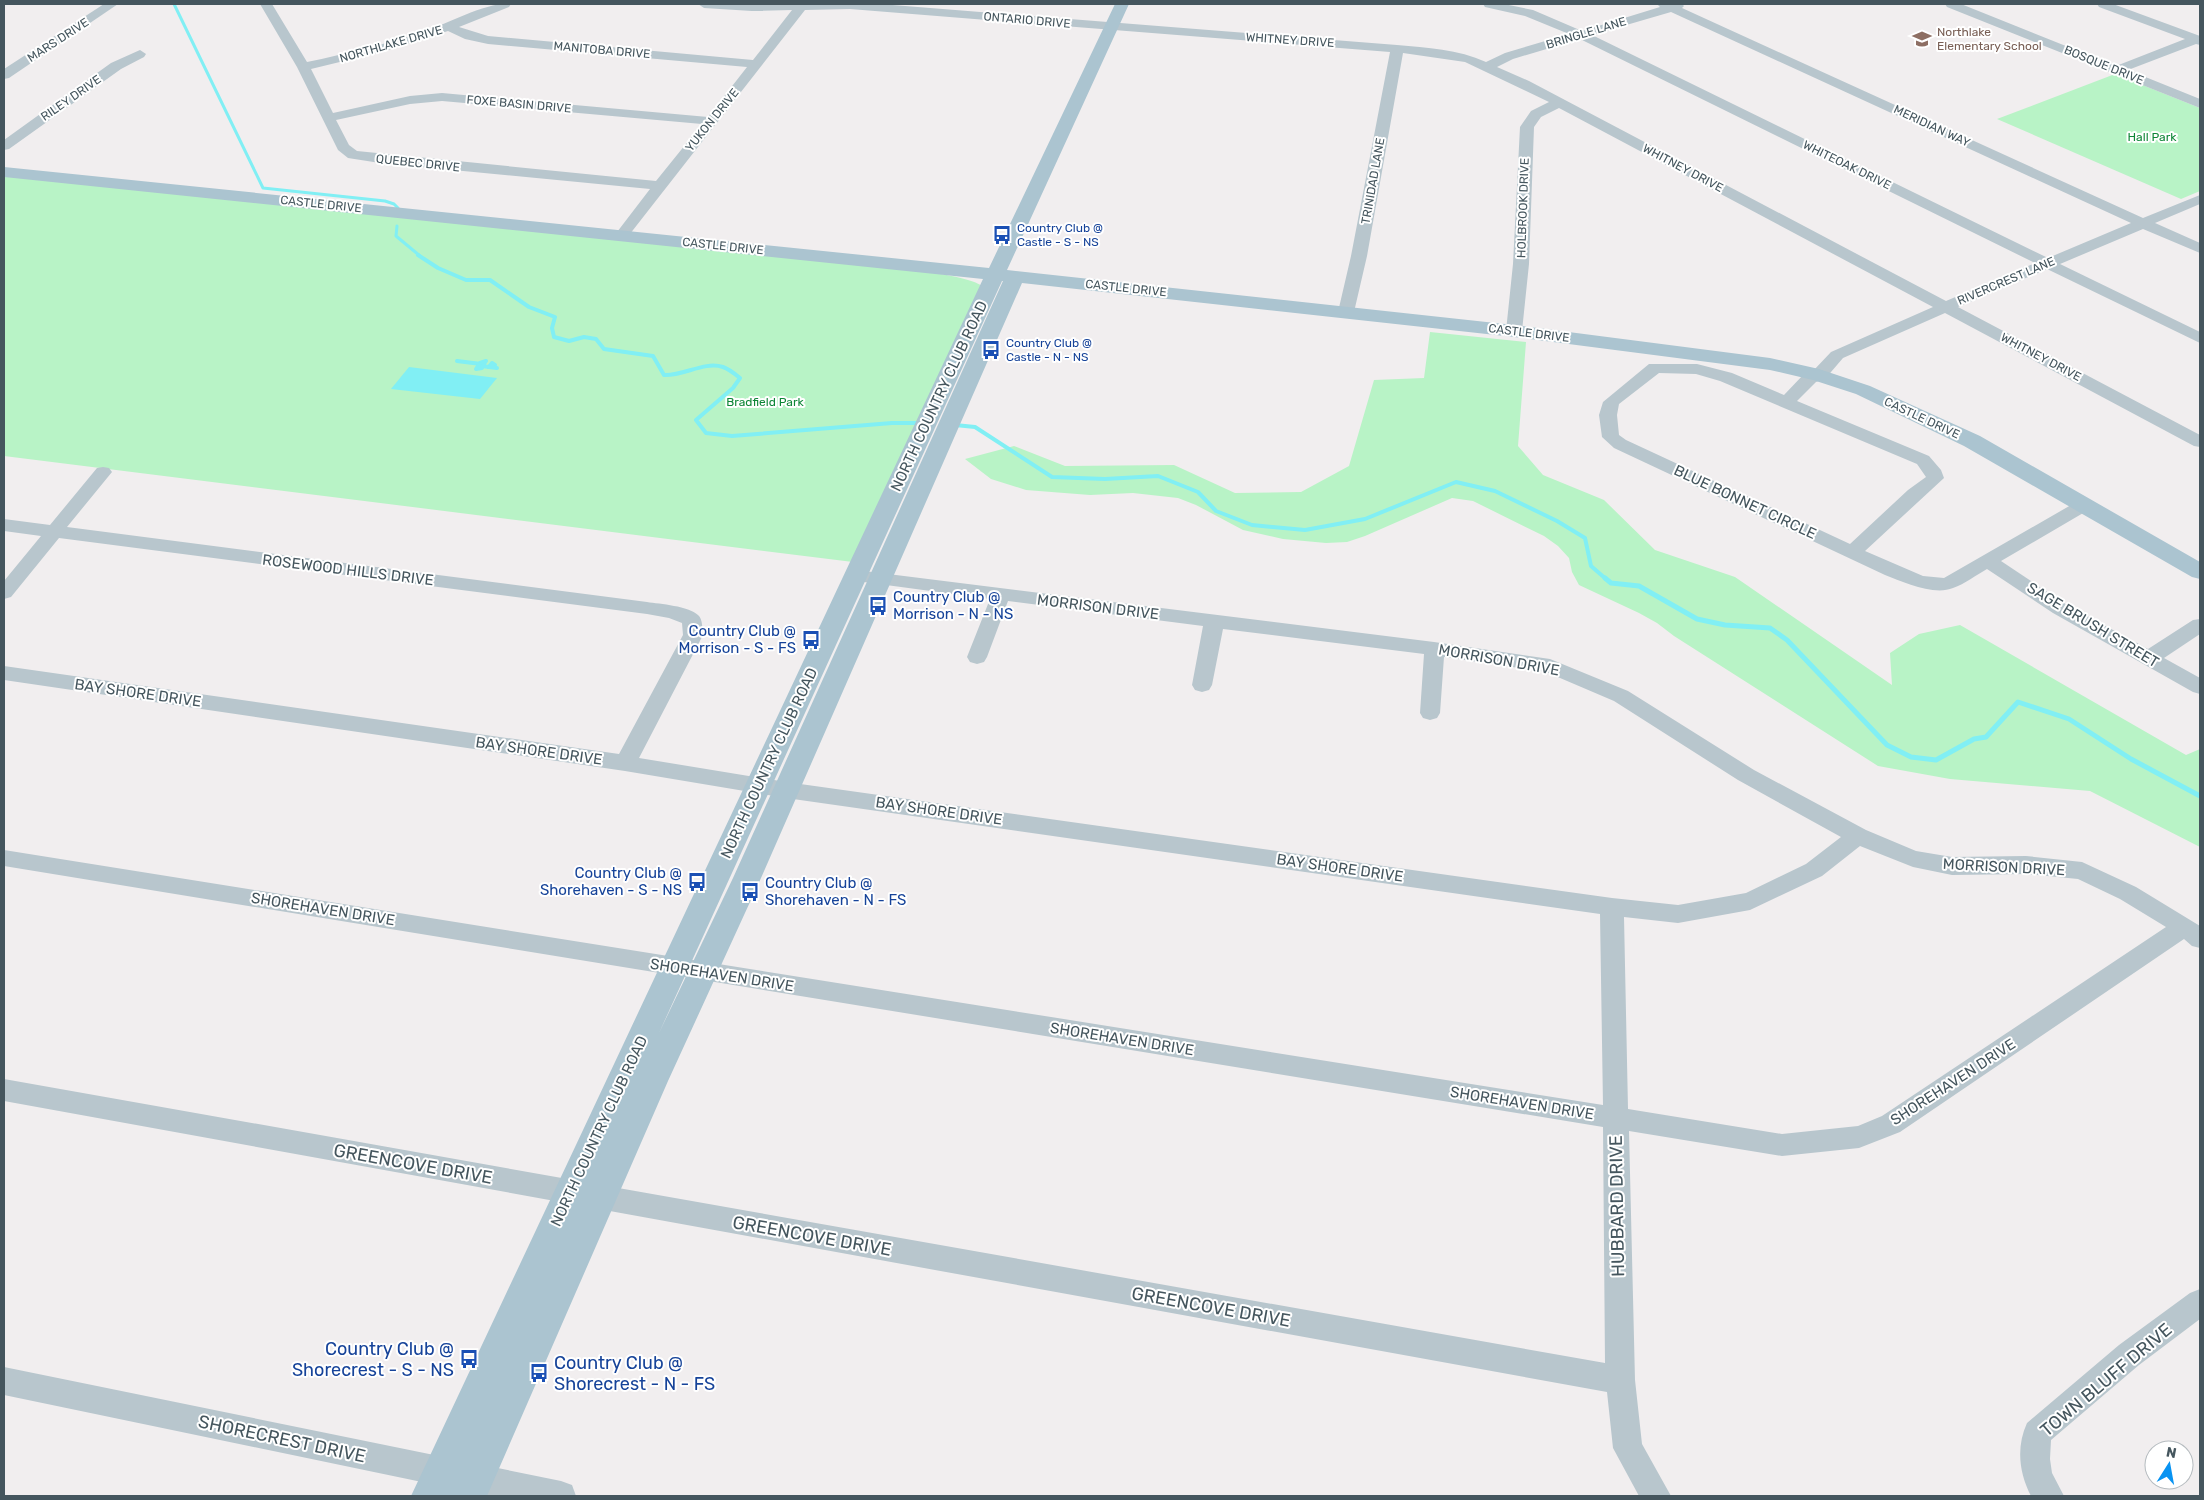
<svg xmlns="http://www.w3.org/2000/svg" width="2204" height="1500" font-family="Rubik,sans-serif">
<style>
.green{fill:#b8f3c6}
.water{fill:#81eff4}
.lines{fill:none;stroke-linecap:round;stroke-linejoin:round}
.stream-far2{stroke:#81eff4;stroke-width:3}
.stream-far1{stroke:#81eff4;stroke-width:4}
.stream{stroke:#81eff4;stroke-width:5}
.minor{fill:#b8c6cd;fill-rule:evenodd}
.major{fill:#abc4d0;fill-rule:evenodd}
.labels{text-anchor:middle;stroke-width:4;stroke-linejoin:round;paint-order:stroke}
.far-street-label{font-size:12px;fill:#45565e;stroke:#fff}
.far-education-label{font-size:12px;fill:#785e54;stroke:#fff;text-anchor:start}
.far-park-label{font-size:12px;fill:#0e8637;stroke:#fff}
.far-transit-label{font-size:12px;fill:#164399;stroke:#fff;text-anchor:start}
.street-label{font-size:15px;fill:#45565e;stroke:#fff}
.transit-label{font-size:15px;fill:#164399;stroke:#fff;text-anchor:start}
.near-street-label{font-size:18px;fill:#45565e;stroke:#fff}
.near-transit-label{font-size:18px;fill:#164399;stroke:#fff;text-anchor:end}
</style>
<rect width="100%" height="100%" fill="#f1eeef"/>
<!-- green -->
<g class="green">
<path d="M2115,74L2200,108V191L2181,199L1997,119Z"/>
<path d="M4,176L853,263C879,267 966,273 982,286L853,562L4,456Z"/>
<path d="M1430,332L1526,342L1518,446L1543,475L1604,500L1655,550L1735,577L1892,685L1890,653L1919,634L1960,625L2186,755L2200,749V847L2090,791L1950,779L1878,766L1674,636L1657,623L1639,613L1579,585L1572,572L1569,558L1558,546L1544,536L1473,501L1452,498L1365,536L1347,542L1326,543L1283,539L1243,530L1196,505L1178,498L1133,493L1090,495L1026,490L991,479L965,459L1014,446L1065,466L1174,465L1235,493L1301,492L1349,466L1374,380L1424,378Z"/>
</g>
<!-- water -->
<path class="water" d="M409,367L497,378L480,399L391,389Z"/>
<g class="lines">
<!-- stream-far2 -->
<g class="stream-far2">
<path d="M174,4L263,188L385,201L394,204L398,208"/>
<path d="M397,226L396,236L420,256"/>
</g>
<!-- stream-far1 -->
<g class="stream-far1">
<path d="M418,255L438,268L466,280H490L529,307L555,317L552,328L554,337L569,341L584,337L596,339L604,349L653,356L664,375C684,376 704,361 723,367C729,369 735,374 740,378L733,388L696,420L706,433L732,436L892,423H921"/>
<path d="M457,361L481,364"/>
<path d="M486,361L484,364L480,363Z"/>
<path d="M492,363L495,365L489,367Z"/>
<path d="M481,364L482,366"/>
<path d="M478,366H482V368L476,369Z"/>
<path d="M482,366L489,367"/>
<path d="M489,367L497,368"/>
<path d="M955,425L975,427L1052,477L1105,479L1158,476L1198,492L1216,511L1252,525L1305,530L1365,519L1456,482L1495,491L1557,521L1585,538L1591,566L1606,579"/>
</g>
<!-- stream -->
<path class="stream" d="M1605,578L1611,583L1639,586L1697,619L1725,625L1770,628L1787,640L1887,745L1911,757L1936,760L1974,739L1986,737L2018,702L2069,719L2131,759L2200,796"/>
<!-- minor -->
<g class="minor">
<path d="M104,4H118L9,78L4,79V69Z"/>
<path d="M260,4H272L307,62C346,54 386,44 425,31C450,23 486,2 511,4L509,7L459,27L488,36L753,60L792,10L752,11L704,8L698,4H880L1397,45C1427,48 1458,49 1486,62L1505,53L1569,34L1525,16L1485,7L1483,4H1504L1533,10L1582,31L1660,7L1657,4H1682L1684,6L1682,8L2143,218L2200,195V204L2155,223L2200,243V253L2143,229L2060,264L2200,332V343L2047,269L1958,307L2200,435V447L2194,446L1945,313L1843,358L1825,379L1816,382L1797,401L1929,456L1941,470L1944,478L1865,551L1923,576L1944,578L2078,501L2084,499L2090,501L2093,505L2090,509L2001,561L2067,605L2148,649L2193,620L2200,619V634L2164,658L2200,678V694L2193,692L2053,613L1987,569C1976,575 1965,584 1953,588C1934,596 1903,582 1885,575L1614,448L1602,437L1599,415L1603,402L1649,364H1697L1732,373L1784,395L1804,374L1813,371L1831,352L1933,307L1559,108L1541,117L1534,127L1529,264L1522,331L1520,334H1508L1506,331L1513,264L1520,127L1531,111L1549,102L1465,62L1403,53L1367,256L1354,312L1352,315H1340L1338,312L1351,256L1390,52L850,9L805,10L626,239H616L614,236L650,189L380,163L348,158L338,150L297,67ZM1671,12L2131,223L2048,258L1592,35ZM448,31L465,39L488,44L747,67L708,117L442,93L410,96L333,113L311,69L385,51ZM1580,39L2035,263L1946,301L1529,81L1497,67L1513,59ZM442,101L702,124L656,181L357,151L349,145L336,120L410,104ZM1659,373L1696,374L1720,381L1917,464L1926,477L1908,490L1850,544L1626,440L1619,435L1617,415L1619,404Z"/>
<path d="M1945,4H1961L2116,66L2185,39L2099,7L2097,4H2113L2200,36V45L2196,44L2128,70L2200,99V108L1947,7Z"/>
<path d="M140,50L146,54L144,57L121,69L9,149L4,150V140L111,63Z"/>
<path d="M103,467L109,468L112,472L67,527L647,602C660,604 689,606 698,615C703,619 702,629 703,635L639,758L786,782L1612,898L1678,905L1746,893L1806,864L1841,837L1738,780L1614,701L1546,672L1444,657L1440,713L1437,718L1430,720L1423,718L1420,713L1424,654L1223,629L1212,685L1209,690L1202,692L1195,690L1192,685L1203,626L1008,601L987,657L984,662L977,664L970,662L967,657L990,599L849,580L846,576L849,572L856,570L1434,642L1550,659L1628,691L1754,770L1866,830L1916,851L1952,857L2026,856L2082,862L2136,887L2200,926V948L2192,946L2184,939L1900,1132L1859,1148L1782,1156L1629,1131L1635,1380L1642,1444L1671,1496H1639L1613,1448L1607,1392L4,1101V1079L1605,1363L1603,1127L4,866V850L1603,1105L1600,914L786,798L625,771L4,680V666L619,754L683,635L682,623L669,618L647,614L59,538L11,597L4,599V581L41,536L4,531V519L50,525L97,468ZM1860,846L1913,867L1952,875L2026,874L2078,879L2120,899L2166,927L1882,1116L1858,1126L1782,1134L1628,1109L1624,917L1678,923L1750,910L1822,876Z"/>
<path d="M2200,1289V1319L2139,1365L2051,1440L2050,1459L2052,1473L2064,1496H2031C2019,1473 2016,1447 2027,1423L2119,1345L2190,1293Z"/>
<path d="M4,1367L561,1481L572,1485L576,1496H489L4,1395Z"/>
</g>
<!-- major -->
<path class="major" d="M1115,4H1129L1007,270L1514,325L1770,358L1819,369L1870,386L1980,436L2200,562V579L2192,577L1964,446L1856,394L1813,380L1770,370L1514,337L1022,283L761,878L668,1081L487,1496H411L983,279L4,177V167L989,268ZM1002,281H1003L733,878L659,1033Z"/>
</g>
<!-- icons -->
<defs>
<g id="school-bare" transform="scale(1.5)"><path d="M0-5L7-2L0 1L-7-2ZM-4 1L0 2.5L4 1V4Q0 6-4 4Z" fill="#8d6e63" stroke="#fff" stroke-width="2.5" paint-order="stroke"/></g>
<g id="bus-bare" transform="scale(1.5)"><path d="M-5-6H5V4H4V6H2V4H-2V6H-4V4H-5ZM-3.5-4V0h7V-4ZM-3.5 1.2v1.5H-2V1.2ZM2 1.2v1.5H3.5V1.2Z" fill="#1a4fb4" stroke="#fff" stroke-width="2.5" paint-order="stroke"/></g>
</defs>
<g fill-rule="evenodd">
<use href="#school-bare" x="1922" y="39"/>
<use href="#bus-bare" x="1002" y="235"/>
<use href="#bus-bare" x="991" y="350"/>
<use href="#bus-bare" x="878" y="606"/>
<use href="#bus-bare" x="811" y="640"/>
<use href="#bus-bare" x="697" y="882"/>
<use href="#bus-bare" x="750" y="892"/>
<use href="#bus-bare" x="469" y="1359"/>
<use href="#bus-bare" x="539" y="1373"/>
</g>
<g class="labels">
<!-- far-street labels -->
<g class="far-street-label">
<text transform="translate(1027 20) rotate(5)" y="4">ONTARIO DRIVE</text>
<text transform="translate(1586 33) rotate(-17)" y="4">BRINGLE LANE</text>
<text transform="translate(58 40) rotate(-33)" y="4">MARS DRIVE</text>
<text transform="translate(1290 40) rotate(4)" y="4">WHITNEY DRIVE</text>
<text transform="translate(391 44) rotate(-16)" y="4">NORTHLAKE DRIVE</text>
<text transform="translate(602 50) rotate(5)" y="4">MANITOBA DRIVE</text>
<text transform="translate(2104 65) rotate(22)" y="4">BOSQUE DRIVE</text>
<text transform="translate(71 98) rotate(-35)" y="4">RILEY DRIVE</text>
<text transform="translate(519 104) rotate(5)" y="4">FOXE BASIN DRIVE</text>
<text transform="translate(712 120) rotate(-51)" y="4">YUKON DRIVE</text>
<text transform="translate(1932 126) rotate(25)" y="4">MERIDIAN WAY</text>
<text transform="translate(418 163) rotate(6)" y="4">QUEBEC DRIVE</text>
<text transform="translate(1847 165) rotate(26)" y="4">WHITEOAK DRIVE</text>
<text transform="translate(1683 168) rotate(28)" y="4">WHITNEY DRIVE</text>
<text transform="translate(1373 181) rotate(-80)" y="4">TRINIDAD LANE</text>
<text transform="translate(321 204) rotate(6)" y="4">CASTLE DRIVE</text>
<text transform="translate(1523 208) rotate(-88)" y="4">HOLBROOK DRIVE</text>
<text transform="translate(723 246) rotate(6)" y="4">CASTLE DRIVE</text>
<text transform="translate(2006 281) rotate(-23)" y="4">RIVERCREST LANE</text>
<text transform="translate(1126 288) rotate(6)" y="4">CASTLE DRIVE</text>
<text transform="translate(1529 333) rotate(7)" y="4">CASTLE DRIVE</text>
<text transform="translate(2041 357) rotate(28)" y="4">WHITNEY DRIVE</text>
<text transform="translate(1922 418) rotate(25)" y="4">CASTLE DRIVE</text>
</g>
<!-- far-education labels -->
<g class="far-education-label">
<text x="1937" y="36">Northlake<tspan x="1937" dy="14">Elementary School</tspan></text>
</g>
<!-- far-park labels -->
<g class="far-park-label">
<text x="2152" y="141">Hall Park</text>
<text x="765" y="406">Bradfield Park</text>
</g>
<!-- far-transit labels -->
<g class="far-transit-label">
<text x="1017" y="232">Country Club @<tspan x="1017" dy="14">Castle - S - NS</tspan></text>
<text x="1006" y="347">Country Club @<tspan x="1006" dy="14">Castle - N - NS</tspan></text>
</g>
<!-- street labels -->
<g class="street-label">
<text transform="translate(939 396) rotate(-65)" y="5">NORTH COUNTRY CLUB ROAD</text>
<text transform="translate(1745 502) rotate(25)" y="5">BLUE BONNET CIRCLE</text>
<text transform="translate(348 570) rotate(7)" y="5">ROSEWOOD HILLS DRIVE</text>
<text transform="translate(1098 607) rotate(7)" y="5">MORRISON DRIVE</text>
<text transform="translate(2093 625) rotate(31)" y="5">SAGE BRUSH STREET</text>
<text transform="translate(1499 660) rotate(10)" y="5">MORRISON DRIVE</text>
<text transform="translate(138 693) rotate(8)" y="5">BAY SHORE DRIVE</text>
<text transform="translate(539 751) rotate(8)" y="5">BAY SHORE DRIVE</text>
<text transform="translate(769 763) rotate(-65)" y="5">NORTH COUNTRY CLUB ROAD</text>
<text transform="translate(939 811) rotate(8)" y="5">BAY SHORE DRIVE</text>
<text transform="translate(2004 867) rotate(3)" y="5">MORRISON DRIVE</text>
<text transform="translate(1340 868) rotate(8)" y="5">BAY SHORE DRIVE</text>
<text transform="translate(323 909) rotate(9)" y="5">SHOREHAVEN DRIVE</text>
<text transform="translate(722 975) rotate(9)" y="5">SHOREHAVEN DRIVE</text>
<text transform="translate(1122 1039) rotate(9)" y="5">SHOREHAVEN DRIVE</text>
<text transform="translate(1953 1082) rotate(-33)" y="5">SHOREHAVEN DRIVE</text>
<text transform="translate(1522 1103) rotate(9)" y="5">SHOREHAVEN DRIVE</text>
<text transform="translate(599 1131) rotate(-65)" y="5">NORTH COUNTRY CLUB ROAD</text>
</g>
<!-- transit labels -->
<g class="transit-label">
<text x="893" y="602">Country Club @<tspan x="893" dy="17">Morrison - N - NS</tspan></text>
<text x="796" y="636" text-anchor="end">Country Club @<tspan x="796" dy="17">Morrison - S - FS</tspan></text>
<text x="682" y="878" text-anchor="end">Country Club @<tspan x="682" dy="17">Shorehaven - S - NS</tspan></text>
<text x="765" y="888">Country Club @<tspan x="765" dy="17">Shorehaven - N - FS</tspan></text>
</g>
<!-- near-street labels -->
<g class="near-street-label">
<text transform="translate(413 1164) rotate(10)" y="6">GREENCOVE DRIVE</text>
<text transform="translate(1617 1206) rotate(-91)" y="6">HUBBARD DRIVE</text>
<text transform="translate(812 1236) rotate(10)" y="6">GREENCOVE DRIVE</text>
<text transform="translate(1211 1307) rotate(10)" y="6">GREENCOVE DRIVE</text>
<text transform="translate(2106 1380) rotate(-40)" y="6">TOWN BLUFF DRIVE</text>
<text transform="translate(282 1439) rotate(12)" y="6">SHORECREST DRIVE</text>
</g>
<!-- near-transit labels -->
<g class="near-transit-label">
<text x="454" y="1355">Country Club @<tspan x="454" dy="21">Shorecrest - S - NS</tspan></text>
<text x="554" y="1369" text-anchor="start">Country Club @<tspan x="554" dy="21">Shorecrest - N - FS</tspan></text>
</g>
</g>
<!-- border -->
<rect width="2204" height="1500" fill="none" stroke="#45565e" stroke-width="10"/>
<!-- north arrow -->
<g transform="translate(2169 1465) rotate(11)"><circle r="24" fill="#ffffff" stroke="#b5bbbf"/>
<path d="M0-4L9 19L0 12L-9 19Z" fill="#0893f2"/>
<text y="-8" font-size="14" font-weight="bold" text-anchor="middle" fill="#45565e">N</text>
</g>
</svg>
